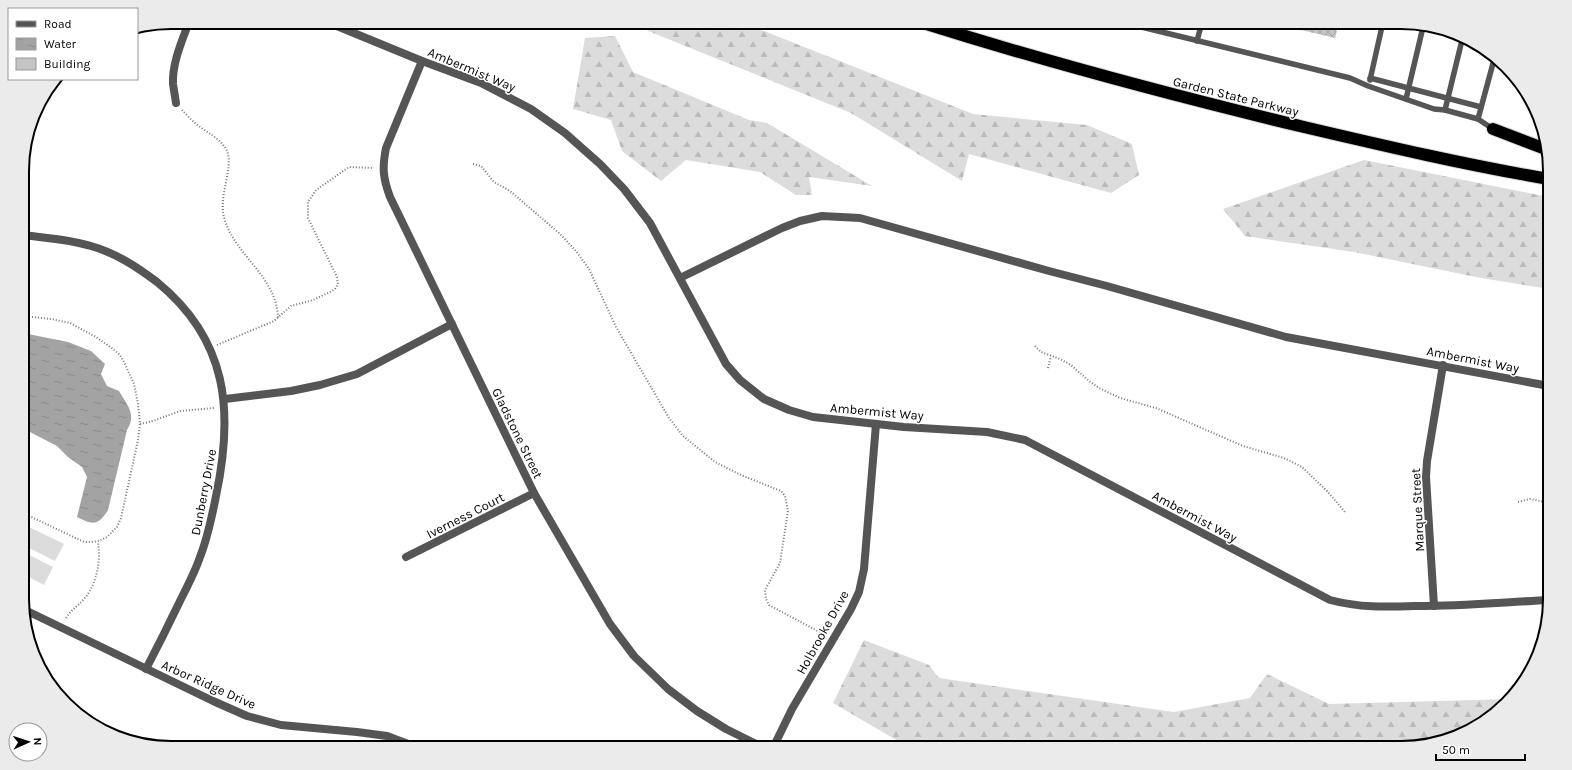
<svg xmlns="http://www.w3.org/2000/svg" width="1572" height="770" font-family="Karla,sans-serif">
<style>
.forest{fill:url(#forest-firs)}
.garden{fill:#dcdcdc}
.water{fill:url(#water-ripples)}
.building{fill:url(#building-cross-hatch)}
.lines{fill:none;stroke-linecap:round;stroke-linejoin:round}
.highway-casing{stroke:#dbdbdb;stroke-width:14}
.path{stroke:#777;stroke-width:2;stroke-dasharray:1 2;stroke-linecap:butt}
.lane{stroke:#555;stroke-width:5.5}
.street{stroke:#555;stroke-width:8}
.highway{stroke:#000;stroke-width:12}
.labels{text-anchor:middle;stroke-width:3;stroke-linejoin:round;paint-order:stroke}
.street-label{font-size:13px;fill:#000;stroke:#fff}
.rim{fill:none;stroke:#000;stroke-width:2}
</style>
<defs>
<pattern id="forest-firs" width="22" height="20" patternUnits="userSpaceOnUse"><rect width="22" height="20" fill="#dcdcdc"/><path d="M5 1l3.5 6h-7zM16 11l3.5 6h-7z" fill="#bbb"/></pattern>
<pattern id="water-ripples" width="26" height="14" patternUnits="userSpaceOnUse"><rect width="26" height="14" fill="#a3a3a3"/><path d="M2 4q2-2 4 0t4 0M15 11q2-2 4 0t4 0" fill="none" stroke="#8b8b8b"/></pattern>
<pattern id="building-cross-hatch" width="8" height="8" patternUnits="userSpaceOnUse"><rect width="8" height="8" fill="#c4c4c4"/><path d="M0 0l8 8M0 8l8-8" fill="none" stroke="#a7a7a7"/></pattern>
</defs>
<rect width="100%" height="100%" fill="#fff"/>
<!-- forest -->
<g class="forest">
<path d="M626,22H741L973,114L1087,125L1132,144L1139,175L1111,193L969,154L962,181L851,113Z"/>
<path d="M615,36L633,72L749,120L767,123L872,186L809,177L812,195H796L760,172L686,160L661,181L622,151L611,120L573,109L585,38Z"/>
<path d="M1364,160L1549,197V289L1481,278L1354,252L1245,236L1223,209Z"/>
<path d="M864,640L929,665L939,678L1174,712L1250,698L1267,674L1329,704L1511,699L1484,723L1449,740L1410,748H910L833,703Z"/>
</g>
<!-- garden -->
<g class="garden">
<path d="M25,525L64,544L55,561L23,545V529Z"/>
<path d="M23,552L53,567L44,585L23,574Z"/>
</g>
<!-- water -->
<g class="water">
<path d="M23,333L68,342L91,351L105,364L101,374L107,386L119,391C127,405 137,414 127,430L108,510C98,526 93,525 77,517L87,477L82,467L68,457L57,446L28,431L23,417Z"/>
<path d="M675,743H682L689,748H669Z"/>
</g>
<!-- building -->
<path class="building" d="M1285,22H1339L1335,38L1284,26Z"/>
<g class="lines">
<!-- highway casing -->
<g class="highway-casing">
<g id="highway">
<path d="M920,22C1047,62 1175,96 1304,127C1385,146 1466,165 1549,179"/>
<path d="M1493,129L1548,150"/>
</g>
</g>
<!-- path -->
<g class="path">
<path d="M182,110C186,114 190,119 195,123C205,132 221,138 227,151C234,167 218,197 224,217C233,254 277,276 278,318"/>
<path d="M473,164L481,166L494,182L510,191L560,234L576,251L589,269L616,327L669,418L683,436L715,462L741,475L781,491L785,496L788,511L780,563L765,590L766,599L769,605L825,635"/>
<path d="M23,316L51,319L70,323L96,337L113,349L120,355L125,364L134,384L138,404L140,424L138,440L121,518L117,527L107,537L99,541L91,542H84L23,513"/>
<path d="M217,345L274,321L291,306L313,300L330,292L335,289L338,284L337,277L308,218V202L316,190L349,167L374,168"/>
<path d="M1035,346L1041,352L1060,359L1071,365L1089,381L1099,388L1120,398L1156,408L1243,446L1284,458L1302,467L1327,491L1345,512"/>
<path d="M1048,368L1051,356"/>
<path d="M140,424L153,421L180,411L214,408"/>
<path d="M1518,502L1530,499L1550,503"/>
<path d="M66,618C71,610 78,606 84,599C97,584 101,561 98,542"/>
</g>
<!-- lane -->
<g class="lane">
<path d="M1121,22L1350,78L1368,86L1434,109L1445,110L1478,119L1493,129"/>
<path d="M1197,41L1202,22"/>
<path d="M1370,78L1481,107"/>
<path d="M1370,80L1383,22"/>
<path d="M1406,99L1423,27"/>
<path d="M1445,110L1463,36"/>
<path d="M1478,119L1495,56"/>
</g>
<!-- street -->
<g class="street">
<path d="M327,22L422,61L481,83L531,109L565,133L600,164L624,189L650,223L726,364L740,380L764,399L789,410L813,417L904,427L987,432L1025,440L1330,600C1361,608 1385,607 1418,606C1462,606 1506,602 1550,600"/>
<path d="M422,61L386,148C382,168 383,178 390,197L534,493L610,624L634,656L668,689L697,711L726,729L764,748"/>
<path d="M176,103C175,97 174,90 173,84C172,63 182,41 189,22"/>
<path d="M22,235C46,238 69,239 91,246C116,253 137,267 157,282C228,340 234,411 216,496C212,516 208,537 200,557C195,572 187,587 180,601C169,624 158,646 146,669"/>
<path d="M680,278L782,228L800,221L822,216L860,218L1049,271L1107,286L1286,337L1549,386"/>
<path d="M225,399L291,391L320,385L357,374L452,324"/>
<path d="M406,557L534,493"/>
<path d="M1434,606L1426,477L1427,461L1443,365"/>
<path d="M23,609L213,701L247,716L281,725L357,732L387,736L419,748"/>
<path d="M773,748L792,709L851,609L859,592L864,569L876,424"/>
</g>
<!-- highway -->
<use href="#highway" class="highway"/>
</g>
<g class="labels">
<!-- street labels -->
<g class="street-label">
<text transform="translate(472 69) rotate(23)" y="5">Ambermist Way</text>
<text transform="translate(1236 96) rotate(14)" y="5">Garden State Parkway</text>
<text transform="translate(1473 359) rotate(11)" y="5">Ambermist Way</text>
<text transform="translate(877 411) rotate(5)" y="5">Ambermist Way</text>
<text transform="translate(518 433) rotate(64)" y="5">Gladstone Street</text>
<text transform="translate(203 492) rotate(-79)" y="5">Dunberry Drive</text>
<text transform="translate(1417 510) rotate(-93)" y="5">Marque Street</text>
<text transform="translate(465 515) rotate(-27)" y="5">Iverness Court</text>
<text transform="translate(1195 516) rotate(28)" y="5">Ambermist Way</text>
<text transform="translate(822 632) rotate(-61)" y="5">Holbrooke Drive</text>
<text transform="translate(209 684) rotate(24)" y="5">Arbor Ridge Drive</text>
</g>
</g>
<!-- crop -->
<path d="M0 0H1572V770H0ZM171 29H1401A142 142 0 0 1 1543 171V599A142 142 0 0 1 1401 741H171A142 142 0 0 1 29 599V171A142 142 0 0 1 171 29Z" fill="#ebebeb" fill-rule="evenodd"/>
<path class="rim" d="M171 29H1401A142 142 0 0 1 1543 171V599A142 142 0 0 1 1401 741H171A142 142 0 0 1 29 599V171A142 142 0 0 1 171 29Z"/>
<!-- legend -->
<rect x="8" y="8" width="130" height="72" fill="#ffffff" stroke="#999999"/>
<rect x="16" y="21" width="20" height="6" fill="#555555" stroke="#999999"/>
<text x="44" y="28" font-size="12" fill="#000000">Road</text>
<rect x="16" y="38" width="20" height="12" fill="url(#water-ripples)" stroke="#999999"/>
<text x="44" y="48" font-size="12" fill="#000000">Water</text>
<rect x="16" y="58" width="20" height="12" fill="#c4c4c4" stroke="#999999"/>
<text x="44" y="68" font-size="12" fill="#000000">Building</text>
<!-- north arrow -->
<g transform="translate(28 742) rotate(87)"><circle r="19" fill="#ffffff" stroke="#999999"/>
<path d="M0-3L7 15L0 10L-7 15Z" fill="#000000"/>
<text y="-6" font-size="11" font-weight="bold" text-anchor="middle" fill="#000000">N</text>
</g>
<!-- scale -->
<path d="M1436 754v6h89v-6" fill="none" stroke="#000000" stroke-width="2"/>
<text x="1442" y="754" font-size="12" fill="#000000" stroke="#ffffff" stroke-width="3" paint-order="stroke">50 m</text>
</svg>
